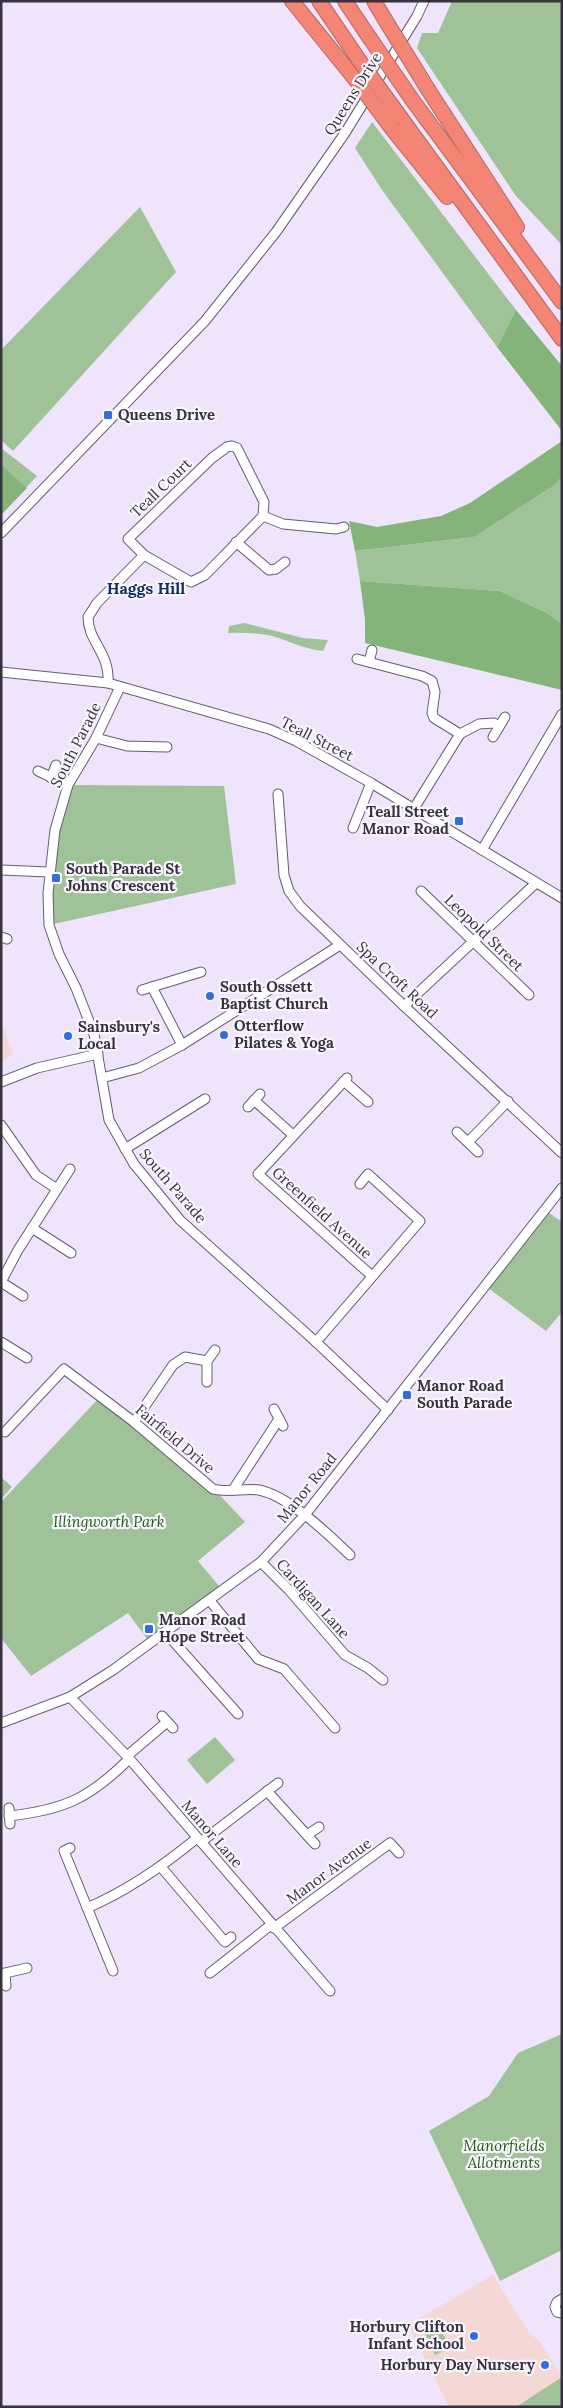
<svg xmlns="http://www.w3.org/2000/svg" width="563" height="2408" font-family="Lora,serif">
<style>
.education{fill:#f3d8d5}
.green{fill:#a0c299}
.forest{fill:#84b479}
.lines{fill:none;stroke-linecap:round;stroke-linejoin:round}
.minor-casing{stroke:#655c70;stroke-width:11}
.highway-casing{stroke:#b26860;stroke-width:16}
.minor{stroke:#fff;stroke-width:9}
.highway{stroke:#f48474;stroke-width:14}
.highway-bridge-casing{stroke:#b26860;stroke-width:16;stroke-linecap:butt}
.highway-bridge{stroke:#f48474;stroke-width:14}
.poi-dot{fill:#316edc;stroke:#f9f5fe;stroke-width:2}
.labels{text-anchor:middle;stroke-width:4.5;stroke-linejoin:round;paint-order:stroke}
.street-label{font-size:15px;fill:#37333c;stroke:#f9f5fe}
.poi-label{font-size:15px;font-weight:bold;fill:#37333c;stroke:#f9f5fe;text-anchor:start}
.park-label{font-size:15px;font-style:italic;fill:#1c5c08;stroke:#f9f5fe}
.neighbourhood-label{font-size:16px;font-weight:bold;fill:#102e62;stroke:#f9f5fe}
</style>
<rect width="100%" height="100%" fill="#efe4fc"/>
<!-- education -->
<g class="education">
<path d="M1,1022L13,1054L1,1063Z"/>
<path d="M493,2275L528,2331L540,2342L562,2377L516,2407H449L408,2325Z"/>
</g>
<!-- green -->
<g class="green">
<path d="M452,1H562V245L516,196L417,48L422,33H438Z"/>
<path d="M372,122L516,310L497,347L382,190L355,148Z"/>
<path d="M140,207L176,272L13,451L1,440V350Z"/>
<path d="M1,448L37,476L1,515Z"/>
<path d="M562,476V624L547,613L500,591L360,581L355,551L474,537L555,485Z"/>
<path d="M244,623L303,638L328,640L323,651C304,649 290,641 272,636C258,633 242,632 228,633L229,626Z"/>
<path d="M68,785L224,786L236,884L49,925V872Z"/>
<path d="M545,1210L562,1222V1312L546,1331L484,1285Z"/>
<path d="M100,1397L213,1488L245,1522L198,1561L219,1586L210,1601L150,1643L128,1613L31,1676L1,1638V1502Z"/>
<path d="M1,1477L12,1487L1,1499Z"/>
<path d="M215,1737L235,1760L207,1784L187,1760Z"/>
<path d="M562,2034V2250L500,2281L429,2131L489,2096L518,2053Z"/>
<path d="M436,2318L450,2348L435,2355L421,2325Z"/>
<path d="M562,2377V2407H516Z"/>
</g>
<!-- forest -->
<g class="forest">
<path d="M516,310L562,366V431L497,347Z"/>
<path d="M562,441V476L555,485L474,537L355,551L349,521L377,527L441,516L470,503Z"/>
<path d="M1,465L27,488L1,515Z"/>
<path d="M360,581L500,591L547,613L562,624V690L365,643V620Z"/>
</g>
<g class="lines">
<!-- minor casing -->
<g class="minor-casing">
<g id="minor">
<path d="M232,446L237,448L264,502L263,516L205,575L191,582L144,555L128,539L212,458L227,447Z"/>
<path d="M263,516L283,524L336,529L344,527"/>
<path d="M1,533L205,321L276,232L345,133L417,16L424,1"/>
<path d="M236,542L269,570L276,569L285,562"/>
<path d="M357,659L422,676L432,681L435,692L432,713L434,718L460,734"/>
<path d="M369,662L372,650"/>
<path d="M1,672L108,683L269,729L296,741L371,783L562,898"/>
<path d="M108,683C110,652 88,642 88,617L97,603L144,555"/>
<path d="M120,687L96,738L68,785L55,830L48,893L49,925L59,954L76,988L94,1034L109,1120L134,1164L180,1220L316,1342L388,1410"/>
<path d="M493,737L505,717"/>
<path d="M96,738L127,746L167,747"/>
<path d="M38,771L68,785"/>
<path d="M51,778L56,765"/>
<path d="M278,794L284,875L289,891L300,906L404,1006L562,1153"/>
<path d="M413,810L460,734L479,724L494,723L499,727"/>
<path d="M353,828L371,783"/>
<path d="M482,850L562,714"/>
<path d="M1,870L49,872"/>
<path d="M421,891L529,995"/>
<path d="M1,937L7,939"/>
<path d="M152,987L182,1045"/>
<path d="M142,990L201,972"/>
<path d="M404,1006L536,883"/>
<path d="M102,1078L139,1068L182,1045L340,945"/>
<path d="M347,1078L258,1174L372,1276"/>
<path d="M344,1081L368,1102"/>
<path d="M1,1082L37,1068L98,1054"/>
<path d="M254,1100L293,1135"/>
<path d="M248,1107L260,1094"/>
<path d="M1,1125L36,1175L57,1189"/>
<path d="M457,1132L478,1152"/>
<path d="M468,1142L508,1101"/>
<path d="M125,1149L205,1099"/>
<path d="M32,1228L71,1253"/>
<path d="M23,1296L1,1282L18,1250L70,1169"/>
<path d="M1,1342L27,1358"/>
<path d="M316,1342L420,1221L368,1174L360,1184"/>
<path d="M207,1382V1361L215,1350"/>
<path d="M274,1409L283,1426"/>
<path d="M134,1422L173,1365L185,1357L207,1361"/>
<path d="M5,1432L64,1369L134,1422L213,1489C228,1493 244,1488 259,1490C289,1496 328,1534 350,1555"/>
<path d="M233,1490L279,1419"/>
<path d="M261,1562L289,1590L345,1655L368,1668L383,1680"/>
<path d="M210,1601L258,1659L284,1669L335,1728"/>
<path d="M165,1632L238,1714"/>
<path d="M70,1697L127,1756L330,1991"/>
<path d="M162,1716L173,1728"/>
<path d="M1,1723L70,1697L113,1670L261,1562L304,1516L562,1188"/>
<path d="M127,1756L167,1722"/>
<path d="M267,1791L315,1844"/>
<path d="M9,1808L10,1824"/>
<path d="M9,1816C64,1810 90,1798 129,1759"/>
<path d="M307,1835L319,1827"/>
<path d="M201,1842L278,1783"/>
<path d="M70,1848L64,1851L113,1971"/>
<path d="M161,1867L225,1942L231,1937"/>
<path d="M87,1908C127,1891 163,1866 197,1838"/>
<path d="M274,1928L390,1843L399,1853"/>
<path d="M210,1973L272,1924"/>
<path d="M1,1974L27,1968"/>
<path d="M5,1975L6,1986"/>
<path d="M562,2299L557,2302L555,2307L557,2312L562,2313"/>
</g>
</g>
<!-- highway casing -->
<g class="highway-casing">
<g id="highway">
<path d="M292,1L355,79"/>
<path d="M319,1L359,60"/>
<path d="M345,1L369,37"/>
<path d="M374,1L384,18"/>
<path d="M429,91L517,227"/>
<path d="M413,101L562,302"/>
<path d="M401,118L562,339"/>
<path d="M393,130L447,197"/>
</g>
</g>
<!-- minor -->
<use href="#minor" class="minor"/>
<!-- highway -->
<use href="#highway" class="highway"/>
<!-- highway-bridge casing -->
<g class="highway-bridge-casing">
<g id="highway-bridge">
<path d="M384,18L429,91"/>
<path d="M369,37L413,101"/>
<path d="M359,60L401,118"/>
<path d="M355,79L393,130"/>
</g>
</g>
<!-- highway-bridge -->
<use href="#highway-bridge" class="highway-bridge"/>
</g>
<!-- markers -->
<g class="poi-dot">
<rect x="103" y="410" width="10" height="10" rx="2.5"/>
<rect x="454" y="816" width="10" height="10" rx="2.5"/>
<rect x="51" y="873" width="10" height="10" rx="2.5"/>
<circle cx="210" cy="996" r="5"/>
<circle cx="224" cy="1035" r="5"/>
<circle cx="68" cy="1036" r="5"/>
<rect x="402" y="1390" width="10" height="10" rx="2.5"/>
<rect x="144" y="1624" width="10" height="10" rx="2.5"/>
<circle cx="474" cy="2336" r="5"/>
<circle cx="545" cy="2365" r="5"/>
</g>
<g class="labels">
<!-- street labels -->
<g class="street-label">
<text transform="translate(353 94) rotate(-58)" y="5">Queens Drive</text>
<text transform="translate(161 488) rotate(-44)" y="5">Teall Court</text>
<text transform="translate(317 739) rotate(27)" y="5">Teall Street</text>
<text transform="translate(76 745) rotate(-63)" y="5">South Parade</text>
<text transform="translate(484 933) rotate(44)" y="5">Leopold Street</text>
<text transform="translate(397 980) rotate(43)" y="5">Spa Croft Road</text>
<text transform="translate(173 1186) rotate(49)" y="5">South Parade</text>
<text transform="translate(322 1213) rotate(42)" y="5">Greenfield Avenue</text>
<text transform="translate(175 1439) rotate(40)" y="5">Fairfield Drive</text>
<text transform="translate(307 1488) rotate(-51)" y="5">Manor Road</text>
<text transform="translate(313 1599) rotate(48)" y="5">Cardigan Lane</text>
<text transform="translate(212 1834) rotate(49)" y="5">Manor Lane</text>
<text transform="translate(329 1871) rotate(-36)" y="5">Manor Avenue</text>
</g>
<!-- poi labels -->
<g class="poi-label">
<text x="118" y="420">Queens Drive</text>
<text x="449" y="817" text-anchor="end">Teall Street<tspan x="449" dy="17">Manor Road</tspan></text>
<text x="66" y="874">South Parade St<tspan x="66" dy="17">Johns Crescent</tspan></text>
<text x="220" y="992">South Ossett<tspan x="220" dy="17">Baptist Church</tspan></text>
<text x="234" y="1031">Otterflow<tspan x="234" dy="17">Pilates &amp; Yoga</tspan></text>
<text x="78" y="1032">Sainsbury's<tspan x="78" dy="17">Local</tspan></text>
<text x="417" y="1391">Manor Road<tspan x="417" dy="17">South Parade</tspan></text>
<text x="159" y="1625">Manor Road<tspan x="159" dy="17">Hope Street</tspan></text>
<text x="464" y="2332" text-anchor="end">Horbury Clifton<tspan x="464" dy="17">Infant School</tspan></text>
<text x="535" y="2370" text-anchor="end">Horbury Day Nursery</text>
</g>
<!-- park labels -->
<g class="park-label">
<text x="109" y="1527">Illingworth Park</text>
<text x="504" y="2151">Manorfields<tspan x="504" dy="17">Allotments</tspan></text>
</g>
<!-- neighbourhood labels -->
<g class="neighbourhood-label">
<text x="146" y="594">Haggs Hill</text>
</g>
</g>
<!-- border -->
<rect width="563" height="2408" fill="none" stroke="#37333c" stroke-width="5"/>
</svg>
